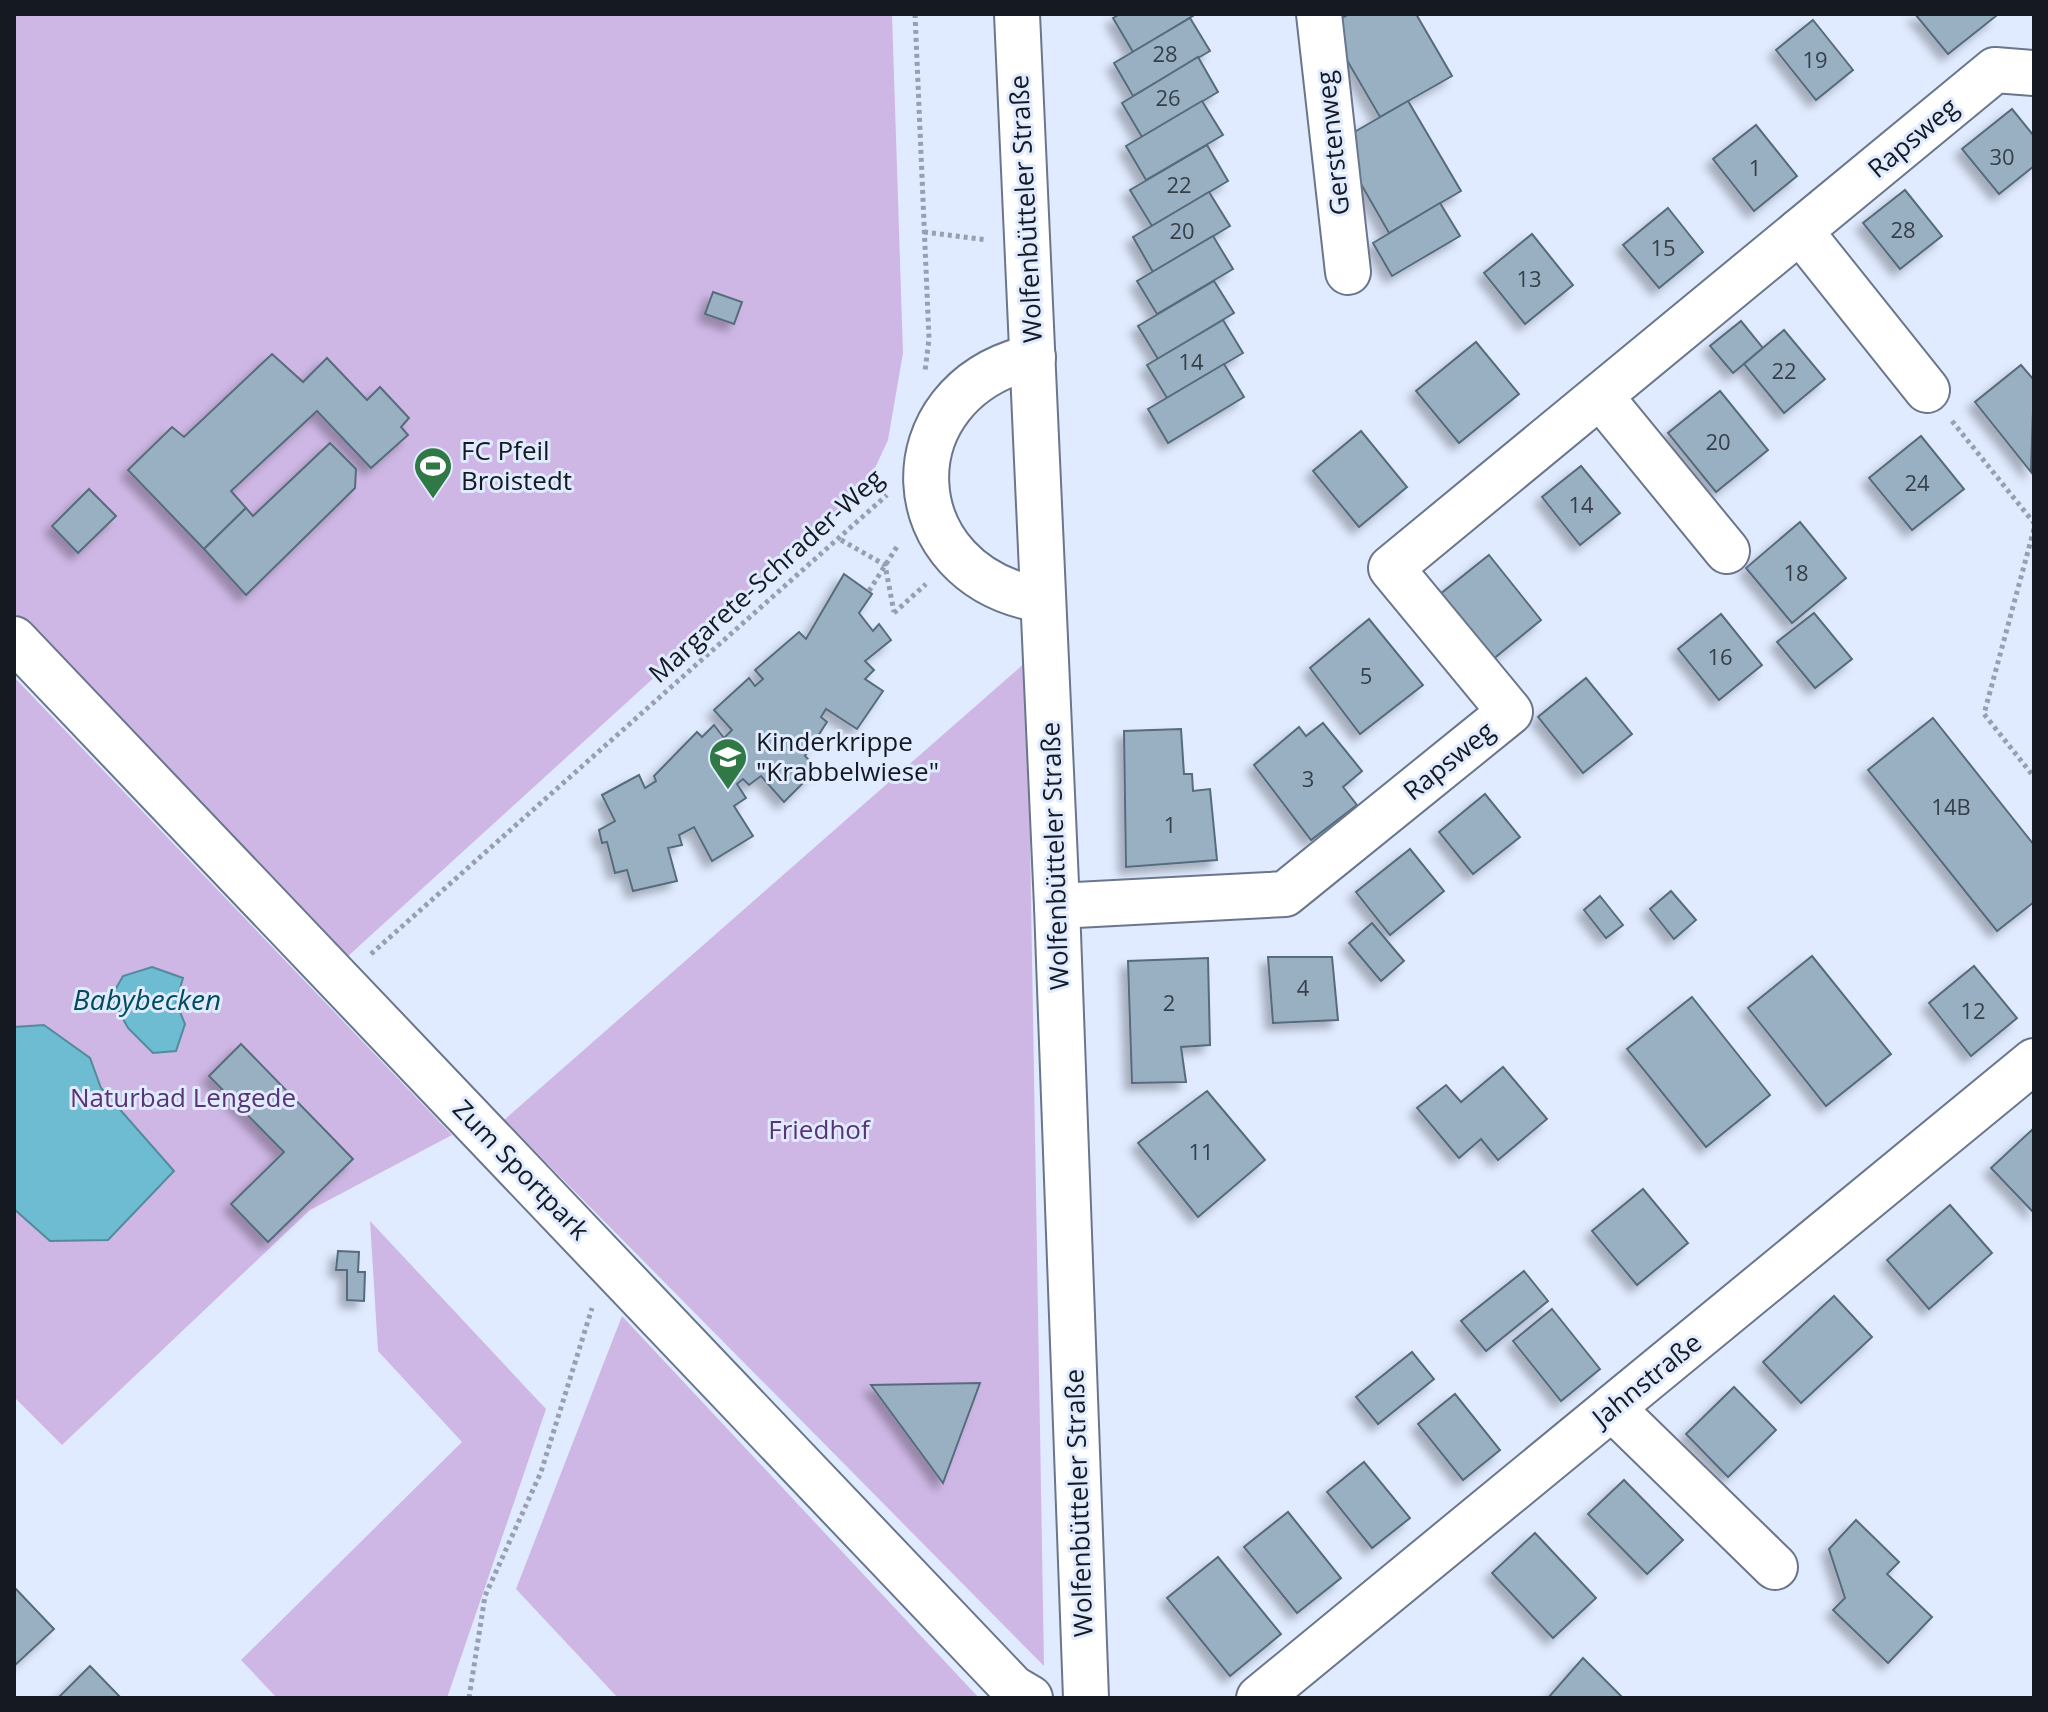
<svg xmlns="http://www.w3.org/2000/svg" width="2048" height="1712" font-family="'Open Sans',sans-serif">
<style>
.green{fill:#ceb7e5}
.water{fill:#6dbcd2;stroke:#538b9d;stroke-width:2}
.building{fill:#99b0c2;stroke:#566c7d;stroke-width:2;filter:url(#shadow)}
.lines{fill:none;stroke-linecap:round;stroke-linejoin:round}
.minor-casing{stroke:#6a768c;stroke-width:48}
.path{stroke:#97a0b0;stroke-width:5;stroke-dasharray:4 4;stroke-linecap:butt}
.minor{stroke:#fff;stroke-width:44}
.labels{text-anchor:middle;stroke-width:6;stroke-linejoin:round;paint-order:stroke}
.number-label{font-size:22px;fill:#36404a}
.street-label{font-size:26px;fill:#151a22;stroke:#e0ebff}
.poi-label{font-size:26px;fill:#151a22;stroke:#e0ebff;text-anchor:start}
.park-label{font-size:26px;fill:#593476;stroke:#e0ebff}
.water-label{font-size:28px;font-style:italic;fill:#024c5c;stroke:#e0ebff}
</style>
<defs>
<filter id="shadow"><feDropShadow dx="-7" dy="7" stdDeviation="4" flood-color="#0004"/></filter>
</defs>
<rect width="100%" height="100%" fill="#e0ebff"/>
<!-- green -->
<g class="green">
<path d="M14,14H892L903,353L888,440L868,483L347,957L14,612Z"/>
<path d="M1027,661L1044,1666L504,1120Z"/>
<path d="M14,677L452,1135L310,1210L62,1445L14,1397Z"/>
<path d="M370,1221L546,1409L447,1698H277L241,1660L462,1442L378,1351Z"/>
<path d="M622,1316L979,1698H618L516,1589Z"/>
</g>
<!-- water -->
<g class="water">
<path d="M152,967L183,978L176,1002L185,1024L176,1051L153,1053L128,1028L111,997L123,976Z"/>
<path d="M44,1025L90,1058L101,1088L174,1171L108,1240L50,1241L14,1209V1027Z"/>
</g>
<!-- building -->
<g class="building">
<path d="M1120,14H1196L1133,52L1113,18Z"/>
<path d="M1349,14H1416L1452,76L1380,117L1327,26Z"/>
<path d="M1915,14H1994L1996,16L1948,54Z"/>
<path d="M1190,18L1210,51L1133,96L1114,63Z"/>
<path d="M1813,20L1853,70L1816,100L1776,50Z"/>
<path d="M1198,57L1218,92L1142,137L1122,103Z"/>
<path d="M1202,101L1223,135L1146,180L1126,146Z"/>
<path d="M1408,101L1461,191L1389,233L1337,142Z"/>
<path d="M2012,109L2034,136V166L1999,194L1962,149Z"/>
<path d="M1756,125L1797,176L1754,211L1713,159Z"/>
<path d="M1207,145L1228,181L1152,226L1130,190Z"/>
<path d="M1905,190L1942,236L1900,269L1863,223Z"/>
<path d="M1209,192L1230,226L1153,272L1133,237Z"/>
<path d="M1440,203L1460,236L1392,276L1373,243Z"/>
<path d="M1668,208L1703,252L1659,288L1623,245Z"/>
<path d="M1532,234L1573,285L1525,324L1484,273Z"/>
<path d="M1213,236L1233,269L1157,314L1137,281Z"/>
<path d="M1214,281L1234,313L1158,359L1138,326Z"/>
<path d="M713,292L742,302L734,324L705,314Z"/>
<path d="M1223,320L1243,353L1167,398L1147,365Z"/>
<path d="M1741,321L1763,348L1733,373L1710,346Z"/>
<path d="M1784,330L1825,379L1784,413L1744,364Z"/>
<path d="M1476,342L1519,394L1459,443L1416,391Z"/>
<path d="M272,354L303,382L327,358L367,400L380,387L409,418L401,427L408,435L371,468L317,411L231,491L246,508L204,549L128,470L172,427L184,437Z"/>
<path d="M1224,364L1244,397L1168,443L1148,409Z"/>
<path d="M2021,365L2034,380L2031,472L1975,402Z"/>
<path d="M1720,391L1768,450L1716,492L1668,433Z"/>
<path d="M1361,431L1407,487L1359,527L1313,471Z"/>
<path d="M1921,436L1964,489L1912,530L1869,478Z"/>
<path d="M330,443L356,469L355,488L246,595L204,549L246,508L253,516Z"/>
<path d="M1581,466L1620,513L1580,545L1542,497Z"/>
<path d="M89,489L116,516L78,553L52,526Z"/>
<path d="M1800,522L1846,578L1792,623L1746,568Z"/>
<path d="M1489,555L1541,620L1492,660L1439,595Z"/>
<path d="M844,574L872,594L859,613L873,631L879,624L891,640L865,661L874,670L865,679L883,691L857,729L826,709L821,717L827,722L805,756L817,769L784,802L761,776L749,785L743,779L737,784L746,798L734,806L753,836L712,861L694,827L679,835L682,845L668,848L677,881L633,891L627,870L615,873L607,842L602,843L599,830L615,821L602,795L639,775L645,788L656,781L654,776L697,732L702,737L714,725L724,738L732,730L714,710L749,678L755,686L763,679L755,670L799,632L806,639Z"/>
<path d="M1814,613L1852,659L1815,688L1777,642Z"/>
<path d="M1721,614L1762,665L1719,700L1678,649Z"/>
<path d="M1369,619L1423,685L1360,734L1310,668Z"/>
<path d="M1586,678L1632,734L1583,773L1538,717Z"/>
<path d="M1933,718L2034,845V902L1997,931L1868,770Z"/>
<path d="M1323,723L1362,771L1343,787L1357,805L1311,840L1254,765L1299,727L1306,736Z"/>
<path d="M1181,729L1184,774H1192L1193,791L1210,789L1217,860L1126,867L1124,731Z"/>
<path d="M1485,794L1520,837L1473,874L1439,832Z"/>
<path d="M1410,849L1444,891L1390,935L1356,892Z"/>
<path d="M1671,891L1696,920L1674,939L1650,909Z"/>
<path d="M1600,896L1623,925L1606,938L1584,910Z"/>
<path d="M1372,923L1404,961L1381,981L1349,943Z"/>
<path d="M1812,956L1891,1054L1826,1106L1748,1008Z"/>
<path d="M1268,957H1332L1338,1020L1273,1023Z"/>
<path d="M1208,958L1210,1045L1181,1047L1186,1082L1132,1083L1128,961Z"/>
<path d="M1974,966L2017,1018L1971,1056L1929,1003Z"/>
<path d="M1692,997L1770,1095L1706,1147L1627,1049Z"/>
<path d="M241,1044L353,1159L268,1242L231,1204L284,1152L209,1076Z"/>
<path d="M1503,1067L1547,1119L1498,1160L1481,1139L1459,1158L1417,1108L1446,1085L1461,1102Z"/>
<path d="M1207,1091L1265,1160L1198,1217L1138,1143Z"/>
<path d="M2034,1128V1213L1991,1168Z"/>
<path d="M1643,1189L1688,1243L1637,1285L1592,1231Z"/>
<path d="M1950,1205L1992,1253L1929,1309L1887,1260Z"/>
<path d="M338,1251L359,1252L358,1272H365L364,1301L347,1300V1270H336Z"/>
<path d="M1524,1271L1548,1301L1486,1351L1461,1321Z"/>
<path d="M1834,1296L1872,1337L1801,1403L1763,1362Z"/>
<path d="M1552,1309L1600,1369L1561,1401L1513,1341Z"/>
<path d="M1412,1352L1434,1379L1378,1424L1356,1397Z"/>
<path d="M980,1383L943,1483L871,1385Z"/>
<path d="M1734,1387L1776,1430L1728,1477L1686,1434Z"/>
<path d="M1455,1394L1500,1450L1463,1480L1418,1424Z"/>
<path d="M1364,1462L1410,1518L1372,1548L1327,1492Z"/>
<path d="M1624,1480L1683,1540L1647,1574L1588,1514Z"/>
<path d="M1288,1512L1341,1578L1297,1613L1244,1547Z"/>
<path d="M1856,1520L1899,1562L1887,1574L1932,1617L1888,1663L1833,1610L1845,1598L1829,1549Z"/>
<path d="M1535,1533L1596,1598L1553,1638L1492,1573Z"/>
<path d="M1218,1557L1281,1634L1230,1676L1167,1598Z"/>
<path d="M14,1587L54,1629L14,1666Z"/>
<path d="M1583,1658L1623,1698H1548Z"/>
<path d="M90,1666L121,1698H58Z"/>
</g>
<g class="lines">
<!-- minor casing -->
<g class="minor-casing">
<g id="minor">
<path d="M1017,14L1057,906L1086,1698"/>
<path d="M1319,14L1348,272"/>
<path d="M1800,231L1927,390"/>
<path d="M1033,357C885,391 893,577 1043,600"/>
<path d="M1600,396L1727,551"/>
<path d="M14,639L1013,1688L1030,1698"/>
<path d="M1057,906L1285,894L1510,712L1391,568L1995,70L2034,73"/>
<path d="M1612,1408L1775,1567"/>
<path d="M1259,1698L2034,1061"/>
</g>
</g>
<!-- path -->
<g class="path">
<path d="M915,14L929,339L925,371"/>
<path d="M924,232L987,240"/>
<path d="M1952,421L2034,523"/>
<path d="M2034,529L1984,714L2034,777"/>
<path d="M841,540L885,565L894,612"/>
<path d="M869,591L898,545"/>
<path d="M894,613L926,584"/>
<path d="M371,954L887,495"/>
<path d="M469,1698L485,1596L541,1472L592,1308"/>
</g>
<!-- minor -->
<use href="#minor" class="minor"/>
</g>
<!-- icons -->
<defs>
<g id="stadium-pin" transform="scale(2)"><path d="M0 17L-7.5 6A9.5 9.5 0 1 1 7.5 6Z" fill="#307946" stroke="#e0ebff"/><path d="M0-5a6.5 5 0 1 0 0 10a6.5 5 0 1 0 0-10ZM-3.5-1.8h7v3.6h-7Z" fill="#fff"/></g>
<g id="school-pin" transform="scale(2)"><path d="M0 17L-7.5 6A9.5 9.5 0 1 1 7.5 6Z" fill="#307946" stroke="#e0ebff"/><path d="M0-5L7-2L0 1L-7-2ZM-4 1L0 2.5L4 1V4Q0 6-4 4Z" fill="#fff"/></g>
</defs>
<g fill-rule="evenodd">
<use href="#stadium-pin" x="433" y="466"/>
<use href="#school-pin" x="728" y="757"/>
</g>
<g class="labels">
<!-- number labels -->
<g class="number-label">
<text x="1165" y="62">28</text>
<text x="1815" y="68">19</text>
<text x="1168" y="106">26</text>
<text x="2002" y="165">30</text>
<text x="1755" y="176">1</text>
<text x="1179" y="193">22</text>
<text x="1903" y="238">28</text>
<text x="1182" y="239">20</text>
<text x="1663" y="256">15</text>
<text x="1529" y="287">13</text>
<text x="1191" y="370">14</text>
<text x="1784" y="379">22</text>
<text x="1718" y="450">20</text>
<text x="1917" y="491">24</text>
<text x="1581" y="513">14</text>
<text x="1796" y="581">18</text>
<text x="1720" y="665">16</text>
<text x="1366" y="684">5</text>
<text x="1308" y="787">3</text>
<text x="1951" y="815">14B</text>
<text x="1170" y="833">1</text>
<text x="1303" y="996">4</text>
<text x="1169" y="1011">2</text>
<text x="1973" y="1019">12</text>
<text x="1201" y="1160">11</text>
</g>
<!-- street labels -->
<g class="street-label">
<text transform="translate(1913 138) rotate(-40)" y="9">Rapsweg</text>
<text transform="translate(1333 143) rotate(-96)" y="9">Gerstenweg</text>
<text transform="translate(1026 209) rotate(-93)" y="9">Wolfenbütteler Straße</text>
<text transform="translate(766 576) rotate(-42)" y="9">Margarete-Schrader-Weg</text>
<text transform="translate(1449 761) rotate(-39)" y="9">Rapsweg</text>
<text transform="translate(1055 856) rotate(-92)" y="9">Wolfenbütteler Straße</text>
<text transform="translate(521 1170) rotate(46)" y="9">Zum Sportpark</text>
<text transform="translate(1647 1380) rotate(-39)" y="9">Jahnstraße</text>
<text transform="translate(1079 1503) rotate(-92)" y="9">Wolfenbütteler Straße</text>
</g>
<!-- poi labels -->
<g class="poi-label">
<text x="461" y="460">FC Pfeil<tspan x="461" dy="30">Broistedt</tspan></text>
<text x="756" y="751">Kinderkrippe<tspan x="756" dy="30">"Krabbelwiese"</tspan></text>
</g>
<!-- park labels -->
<g class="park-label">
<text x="183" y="1107">Naturbad Lengede</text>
<text x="819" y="1139">Friedhof</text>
</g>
<!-- water labels -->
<g class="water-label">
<text x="147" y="1010">Babybecken</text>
</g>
</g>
<!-- border -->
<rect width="2048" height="1712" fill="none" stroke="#151a22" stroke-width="32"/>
</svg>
